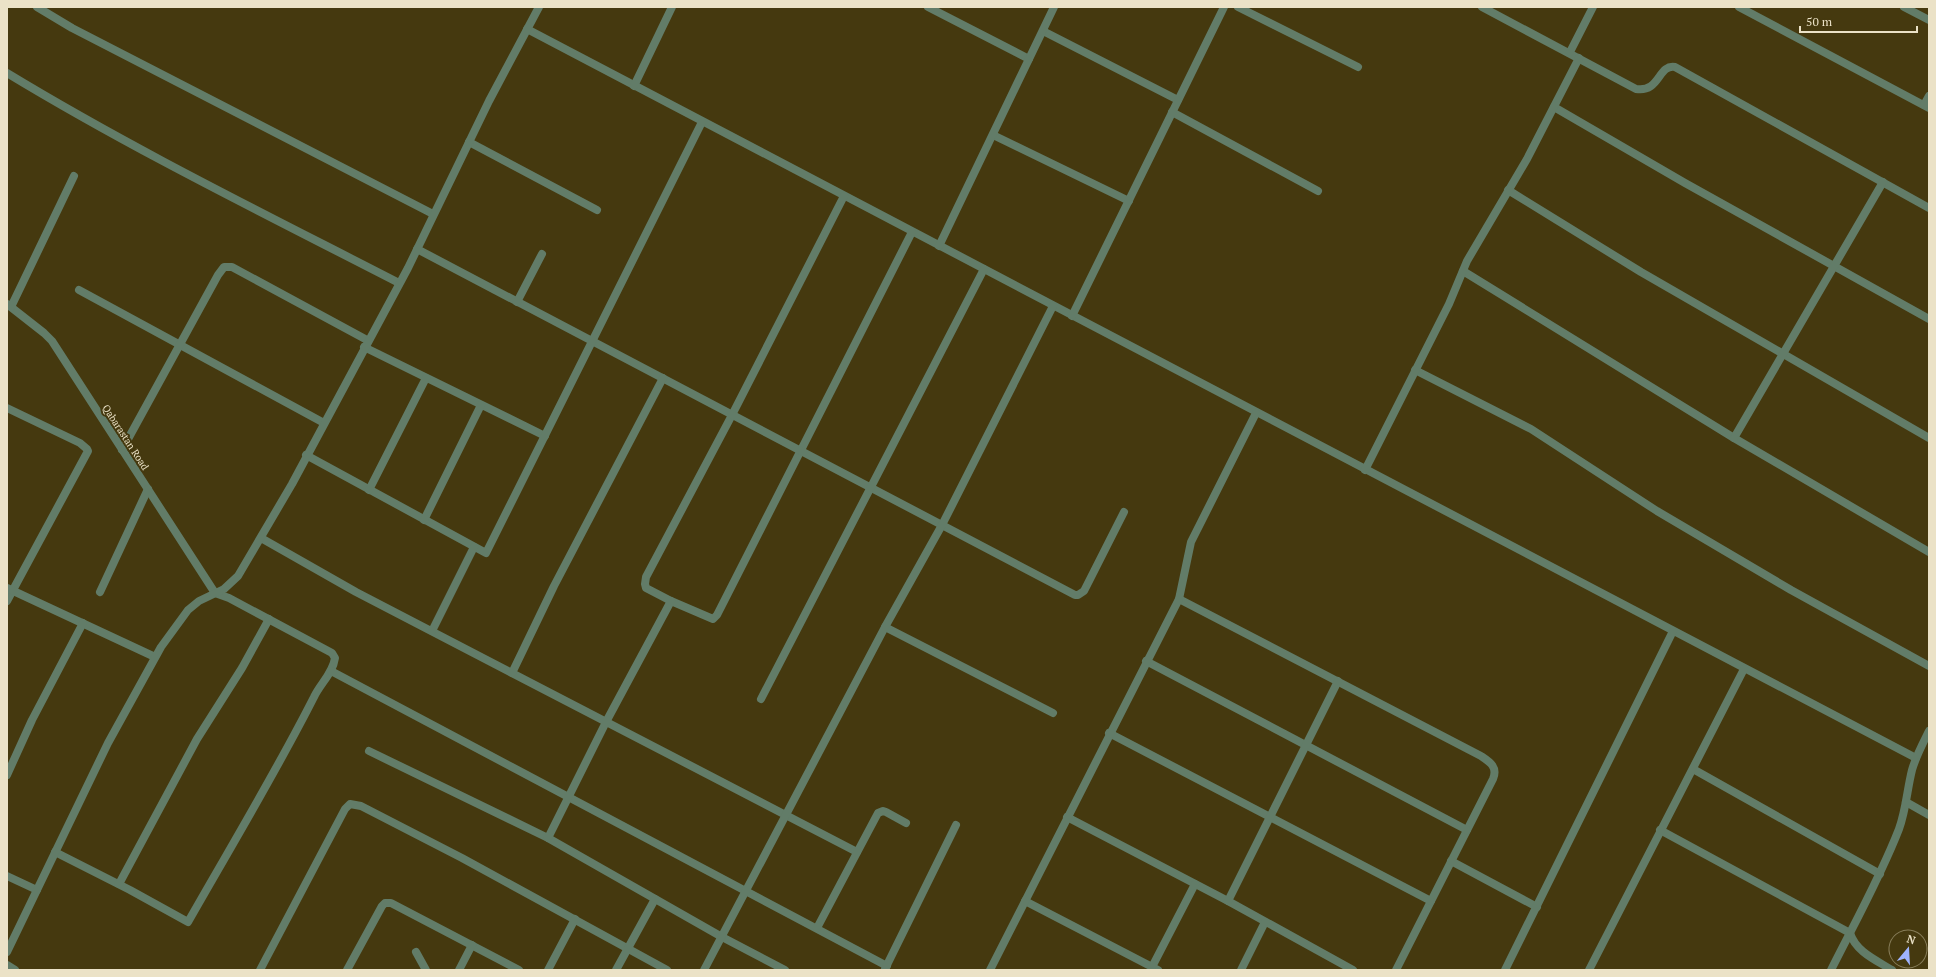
<svg xmlns="http://www.w3.org/2000/svg" width="1936" height="977" font-family="'PT Serif',serif">
<style>
.lines{fill:none;stroke-linecap:round;stroke-linejoin:round}
.street{stroke:#627c68;stroke-width:8}
.labels{text-anchor:middle;stroke-width:4;stroke-linejoin:round;paint-order:stroke}
.street-label{font-size:10px;fill:#ebe2c7;stroke:#45390f}
</style>
<rect width="100%" height="100%" fill="#45390f"/>
<g class="lines">
<!-- street -->
<g class="street">
<path d="M37,7L72,28L433,214"/>
<path d="M928,7L1029,59"/>
<path d="M1238,7L1358,67"/>
<path d="M1482,7L1636,89C1660,93 1658,64 1675,67L1929,208"/>
<path d="M1739,7L1929,108"/>
<path d="M1904,7L1929,20"/>
<path d="M527,29L1916,758"/>
<path d="M1043,31L1178,100"/>
<path d="M1570,52L1593,7"/>
<path d="M7,73C134,150 267,215 399,283"/>
<path d="M634,86L672,7"/>
<path d="M1924,105L1929,96"/>
<path d="M1554,107L1685,183L1929,319"/>
<path d="M1172,112L1318,191"/>
<path d="M993,135L1129,201"/>
<path d="M469,142L597,210"/>
<path d="M1508,190L1641,272L1929,438"/>
<path d="M844,196L732,415L646,577L645,584L646,588L671,601L713,619L717,615L912,232"/>
<path d="M939,246L1054,7"/>
<path d="M417,249L1075,595H1078L1084,591L1124,512"/>
<path d="M1463,271L1734,438L1929,552"/>
<path d="M79,290L324,423"/>
<path d="M517,302L542,254"/>
<path d="M7,304L44,333L52,341L215,593L229,598L332,653L335,658C333,673 320,684 314,697C275,774 230,848 188,922L130,890L55,852"/>
<path d="M11,307L74,176"/>
<path d="M1072,316L1224,7"/>
<path d="M364,347L545,436"/>
<path d="M1415,370L1531,429L1657,511L1791,590L1929,666"/>
<path d="M7,408L80,443L87,449L88,451L7,601"/>
<path d="M1734,438L1883,182"/>
<path d="M122,450L218,275L224,267H232L367,340"/>
<path d="M306,455L486,553L702,122"/>
<path d="M1365,470L1449,304L1467,261L1527,159L1579,58"/>
<path d="M369,490L426,378"/>
<path d="M424,520L481,405"/>
<path d="M261,538L356,592L857,852"/>
<path d="M7,588L155,657"/>
<path d="M100,592L148,489"/>
<path d="M1179,599L1481,756C1490,762 1498,767 1493,779L1396,970"/>
<path d="M885,627L1053,713"/>
<path d="M432,631L474,547"/>
<path d="M1146,661L1467,830"/>
<path d="M331,671L887,966"/>
<path d="M512,673L554,586L663,378"/>
<path d="M761,699L984,269"/>
<path d="M1109,733L1431,901"/>
<path d="M369,751L548,838L722,937L785,970"/>
<path d="M1693,769L1880,874"/>
<path d="M7,775L32,720L83,623"/>
<path d="M1906,802L1929,815"/>
<path d="M1067,817L1228,901L1353,970"/>
<path d="M1660,830L1850,933C1856,952 1876,960 1892,970"/>
<path d="M548,838L606,722L671,601"/>
<path d="M1451,861L1537,907"/>
<path d="M7,876L37,890"/>
<path d="M119,884L197,739L242,668L269,619"/>
<path d="M1025,901L1158,970"/>
<path d="M1228,901L1338,681"/>
<path d="M817,928L878,813L883,811L886,812L906,823"/>
<path d="M7,952L108,743L161,647L188,610L199,601L224,589L238,576L292,484L408,268L489,101L539,7"/>
<path d="M416,952L426,970"/>
<path d="M7,965L15,970"/>
<path d="M1152,967L1195,884"/>
<path d="M885,969L956,825"/>
<path d="M260,970L345,809L350,804L361,806L462,858L667,970"/>
<path d="M347,970L382,906L385,903H391L519,970"/>
<path d="M459,970L472,945"/>
<path d="M548,970L575,919"/>
<path d="M616,970L655,899"/>
<path d="M704,970L885,627L942,525L1053,306"/>
<path d="M990,970L1179,599L1191,542L1256,413"/>
<path d="M1241,970L1265,922"/>
<path d="M1505,970L1673,631"/>
<path d="M1589,970L1744,669"/>
<path d="M1831,970C1854,924 1880,878 1899,829C1906,810 1907,790 1912,770C1916,756 1923,743 1929,731"/>
</g>
</g>
<g class="labels">
<!-- street labels -->
<g class="street-label">
<text transform="translate(126 437) rotate(57)" y="4">Qabarastan Road</text>
</g>
</g>
<!-- border -->
<rect width="1936" height="977" fill="none" stroke="#ebe2c7" stroke-width="16"/>
<!-- north arrow -->
<g transform="translate(1908 949) rotate(18)"><circle r="19" fill="#45390f" stroke="#877d59"/>
<path d="M0-3L7 15L0 10L-7 15Z" fill="#9fb3fd"/>
<text y="-6" font-size="11" font-weight="bold" text-anchor="middle" fill="#ebe2c7">N</text>
</g>
<!-- scale -->
<path d="M1800 26v6h117v-6" fill="none" stroke="#ebe2c7" stroke-width="2"/>
<text x="1806" y="26" font-size="12" fill="#ebe2c7" stroke="#45390f" stroke-width="3" paint-order="stroke">50 m</text>
</svg>
